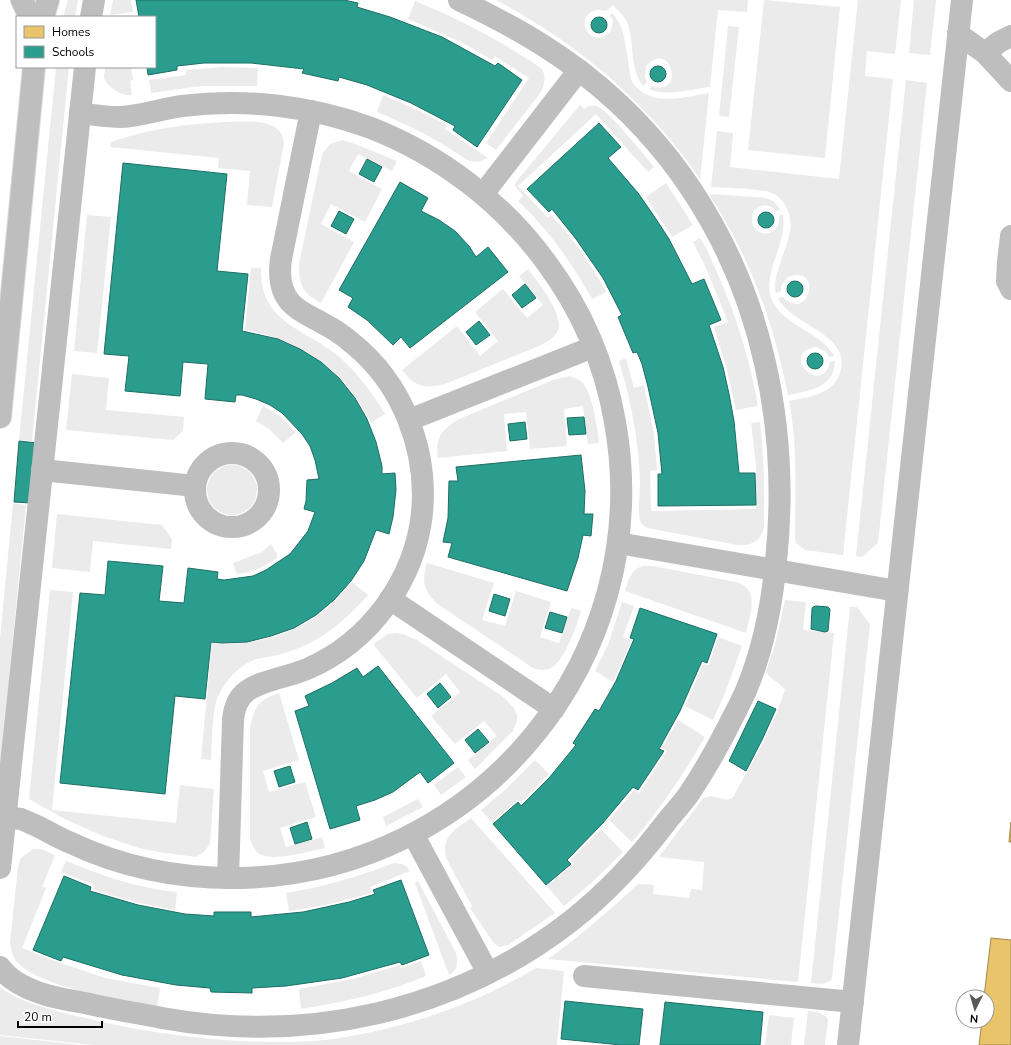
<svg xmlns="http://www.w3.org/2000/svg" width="1011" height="1045" font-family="'Nunito Sans',sans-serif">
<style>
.green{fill:#ebebeb}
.homes{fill:#e9c46a;stroke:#a3894a}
.schools{fill:#2a9d8f;stroke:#1d6e64}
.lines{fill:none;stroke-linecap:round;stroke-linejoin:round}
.major-casing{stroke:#dbdbdb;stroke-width:24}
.minor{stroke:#bebebe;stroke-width:22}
.major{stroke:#bebebe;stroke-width:22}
</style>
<rect width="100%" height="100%" fill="#fff"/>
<!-- green -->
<g class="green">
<path d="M68,0H78L75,17H63Z"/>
<path d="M113,0H131L133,12L110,15Z"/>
<path d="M496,0H748L747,12L718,10L710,87C691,89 667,97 649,89L652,86C686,98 672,38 646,66L645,77L647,82L644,86C629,72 635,41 627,22C624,16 618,10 613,5L606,11C582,3 575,38 602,38L611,31L613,20L610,15L612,13C628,29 626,61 632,82C650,108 683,97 709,93L700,180C693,167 682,155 673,143C624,83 564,36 496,0Z"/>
<path d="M764,0L840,7L825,158L748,150Z"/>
<path d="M858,0H901L895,54L867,51L865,76L893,79L843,555L805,550L796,543L795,538C795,492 798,447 789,401C808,397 833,395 840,373C853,334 792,326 778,298L783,297C809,324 824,263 788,277L781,286V291L776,293C773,282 778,271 781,261C784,251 788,242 790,232C793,217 786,199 772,193C758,188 727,188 711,187L717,131L733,133L730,167L839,179Z"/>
<path d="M914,0H936L930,55L909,53Z"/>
<path d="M415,1C461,20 500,40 542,69C547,79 544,87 538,96L496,150L486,143L529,78L495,56L492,60L463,43L408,19Z"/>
<path d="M728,26L739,27L729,117L719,116Z"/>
<path d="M56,67H69L32,441L19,440Z"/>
<path d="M105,67H131L133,80L130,81L132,95C123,97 106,87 104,77C104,74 105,70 105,67Z"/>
<path d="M223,67L258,68L257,86H201L151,93L149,80L186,75V70Z"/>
<path d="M906,80L927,83L878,543L862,557L856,556Z"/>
<path d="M383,95L426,114L447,125L445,129L488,158C481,162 474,163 467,160C439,140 409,125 377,112Z"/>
<path d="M580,105L584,109C588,106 591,105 596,106C608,109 644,155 654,167L648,172L596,114L518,186L548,218L551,215C573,238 591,264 606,292L592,299C572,263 548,229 518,201L523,196L515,186L516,182Z"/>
<path d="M224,122C244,122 282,116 284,143L272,207L247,205L250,171L218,168L219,158L110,147L111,142C148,129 185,124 224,122Z"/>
<path d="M342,140L355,144L397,161L392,171L358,154L349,171L382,189L365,222L331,204L321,224L354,242L321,303C302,293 299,285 299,264L322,154L330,144Z"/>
<path d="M666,183L693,225L672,237L646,197Z"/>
<path d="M711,194L766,198L773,201L780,209L777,211C768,203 760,204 753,212C745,239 782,241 779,216L782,214L783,216C788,250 752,282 780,312C796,329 820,334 833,354L834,356L829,357L826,352L816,347C778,353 822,398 830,362L835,361C835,388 808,391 788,395C774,325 750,256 710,196Z"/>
<path d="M87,215L111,217L97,353L74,351Z"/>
<path d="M700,238C708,250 713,264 719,277C737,318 750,361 758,406L736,410L726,366L714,327L728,322L707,270L693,242Z"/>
<path d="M251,268H261C260,323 303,328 337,355C357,372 372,392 385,414L371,423C366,414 361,404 355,396C329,360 290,337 245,330Z"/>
<path d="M528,269C537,281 564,314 558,330C555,338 547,342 539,346L445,384C425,389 415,387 402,370L457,326L480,356L498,341L475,312L503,289L527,318L543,305L519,276Z"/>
<path d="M626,358L634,388L644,385L654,434L657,470L650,471L651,511L756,509V465L751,423L760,422C763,452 765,481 764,511C764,519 765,529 761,535C756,544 746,546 737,545L648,528C645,527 643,526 641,523C637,515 640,492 640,483C639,441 631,401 619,361Z"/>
<path d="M72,374L109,378L106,410L184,417L183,431L173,440L66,430Z"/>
<path d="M569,376C575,378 579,379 583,383C592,393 598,429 599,443L588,444L583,406L564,409L567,446L530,449L526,412L504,414L507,451L438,458C435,437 441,430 459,419L553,380Z"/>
<path d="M263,406L280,416L296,432L283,443L269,429L256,421Z"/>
<circle cx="232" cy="490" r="25"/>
<path d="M13,503L26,505L0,772V639Z"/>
<path d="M57,514L162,525L172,539L171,549L93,541L90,572L52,568Z"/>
<path d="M271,544L277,554V558C264,567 253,572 237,574L233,563L262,552Z"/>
<path d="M427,563L494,583L482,620L505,626L516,591L551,602L540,637L559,643L571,608L581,611C577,625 566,655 556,664C550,671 541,671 533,668L439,605C424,591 421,584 427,563Z"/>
<path d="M643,566H653L736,582C761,589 750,615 746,633L625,591C628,581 631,569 643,566Z"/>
<path d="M352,582L368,595C350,615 331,633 306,645C298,648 289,652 281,654C272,657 262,657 254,660C236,667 222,685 216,702C212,716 212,745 211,760L201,759L212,643C257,647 304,632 336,600C342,594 347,588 352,582Z"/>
<path d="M50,590L73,592L52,810L176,823L180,785L214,789L210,843L205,851L196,857L159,852L139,848L100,835L63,818L29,799Z"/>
<path d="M785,600L806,602L803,630L834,633L798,982L548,959C580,936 609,911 638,884L654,885L653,894L689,898L691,889L702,890L704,862L659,857L703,798L711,796L728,800L733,797L764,741L777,712L785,690C780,682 770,680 766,671L775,645Z"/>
<path d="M622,602L634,606L623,637L632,640L613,682L595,671L608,645Z"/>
<path d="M850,607H857L870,624L832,978C828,985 818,984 811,983Z"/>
<path d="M395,633L403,634L417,640L502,696L514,708L517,715V721L513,731L475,769L468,760L497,736L484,721L455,744L431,716L460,692L446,674L417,698L373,644L388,634Z"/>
<path d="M718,637L742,646L725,693L713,720L685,706L703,664L709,665Z"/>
<path d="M279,693L299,760L263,771L269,792L305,782L316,817L280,828L286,847L322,837L325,848C309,851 271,863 258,853C253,849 252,844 250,839V727C255,706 258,700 279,693Z"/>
<path d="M678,720L705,737C684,774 660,809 632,842L609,820L634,790L639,793L667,751L662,748Z"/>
<path d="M535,760L549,774L521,803L518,800L492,822L481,810L505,790Z"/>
<path d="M458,767L466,777L441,795L434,785Z"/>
<path d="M418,799L423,807L386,826L383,817Z"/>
<path d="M471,818L555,913L508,945L499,947L493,942L470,908L472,906L446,858C441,836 455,830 471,818Z"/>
<path d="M601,829L623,852L591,883L564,906L547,886L573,864L570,860Z"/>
<path d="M33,849H41L55,855L42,887L46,888L22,948L52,960L105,978L160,988L157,1008C124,1001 39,987 17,962C12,956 11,949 10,942L18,867L21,858Z"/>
<path d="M66,861C101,875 139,889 177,892L175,910L139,903L93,890L94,885L61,872Z"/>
<path d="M394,863C402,864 406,864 410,871L370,887L372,893L326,905L289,911L286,893C323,887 358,877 394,863Z"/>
<path d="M418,881L456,953C458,962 458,970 449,975L415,883Z"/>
<path d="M421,961L426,976C386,993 344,1002 301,1009L299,989L353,979L400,965L401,968Z"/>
<path d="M536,968L564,971L557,1045H93L0,1035V987C20,1004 68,1014 94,1020C165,1037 243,1045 316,1041C392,1033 471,1007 536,968Z"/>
<path d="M808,1011L818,1012L827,1017L828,1020L825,1045H804Z"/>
<path d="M769,1015L794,1018L791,1045H765Z"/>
<path d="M0,1036L80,1045H0Z"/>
</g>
<!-- homes -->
<g class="homes">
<path d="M1011,822V842H1009Z"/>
<path d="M991,938L1011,940V1045H979L982,1021H987V997H984Z"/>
</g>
<!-- schools -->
<g class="schools">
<path d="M136,0H344L358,3L357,7L390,17L442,37L495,66L498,63L522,80L477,147L453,130L455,126L411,103L367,85L339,77L338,81L302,73L304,69L251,63H204L177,66V70L148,75L147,67H155V17H139Z"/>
<circle cx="599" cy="25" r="8"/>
<circle cx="658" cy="74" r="8"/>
<path d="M599,123L621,147L608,158L638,193L654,216L669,239L692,284L704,279L721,320L709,325L723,367L729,394L734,421L739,473H755L756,505L658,506V474H662L658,433L648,387L642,364L637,352L633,353L618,317L622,315L603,278L576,239L552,209L549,212L527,189Z"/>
<path d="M367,159L382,167L374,182L359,174Z"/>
<path d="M123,163L227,174L217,271L248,274L242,331L278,339L300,349L321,362L339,378L355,398L367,419L376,442L382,466V474L395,473L396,490L393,517L389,534L376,530L364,561L351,581L334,600L316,615L294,628L271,636L247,642L222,643L211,642L205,699L175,696L165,794L60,783L80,593L105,595L108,561L163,566L159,601L184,603L188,568L218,572L217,579L224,580L253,576L266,570L290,554L308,531L315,512L304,509L306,501L307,480L319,479L315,460L310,446L302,434L282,413L270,405L256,399L242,395H236L235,402L205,399L208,364L183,362L180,396L125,391L129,356L104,354Z"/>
<path d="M400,182L428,198L421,211L439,220L455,231L469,246L476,257L488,247L508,272L410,348L401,337L393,345L367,320L348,307L353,298L339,290Z"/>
<path d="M339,211L354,219L346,234L331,226Z"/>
<circle cx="766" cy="220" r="8"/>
<circle cx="795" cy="289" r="8"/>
<path d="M525,284L536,298L522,308L512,295Z"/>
<path d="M479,321L490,335L476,345L466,332Z"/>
<circle cx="815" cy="361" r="8"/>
<path d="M584,417L586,434L569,435L567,418Z"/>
<path d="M525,422L527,439L510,441L508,424Z"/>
<path d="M19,441L37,443L31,503L14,502Z"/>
<path d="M581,455L585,491L584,514H593L591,536L583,535L578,558L567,591L448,557L452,543L443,542L448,518L449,481H458L456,467Z"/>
<path d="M494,594L510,599L505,616L489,611Z"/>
<path d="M816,606L828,607L830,609L828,631L825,632L811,629L812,609L813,607Z"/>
<path d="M640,608L717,634L707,663L702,661L680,711L659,749L664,751L638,790L633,787L602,824L567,860L571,864L546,885L493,824L518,802L521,806L549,778L576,745L573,743L595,709L599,711L616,681L634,639L630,638Z"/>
<path d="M550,612L567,617L562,633L545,628Z"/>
<path d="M378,666L454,763L428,783L420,772L393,792L375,800L356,806L360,820L330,829L295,711L309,706L305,696L332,683L357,668L363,677Z"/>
<path d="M440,683L451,697L438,708L427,694Z"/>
<path d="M758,701L776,709L762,740L746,771L729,761Z"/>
<path d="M478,729L489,742L475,753L465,740Z"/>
<path d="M290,766L295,782L279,787L274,771Z"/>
<path d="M307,822L312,839L295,844L290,828Z"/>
<path d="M64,876L91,887L90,891L138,905L185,914L214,916V912H251V917L303,912L349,902L372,895L375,894L373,890L401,880L429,955L402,965L400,962L342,978L286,986L252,988V993L211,992L210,988L176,985L122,975L63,957L61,961L33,950Z"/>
<path d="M565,1001L643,1009L639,1045H621L561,1039Z"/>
<path d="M665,1002L763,1012L760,1045H660Z"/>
</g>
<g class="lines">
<!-- major casing -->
<g class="major-casing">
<g id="major">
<path d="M22,0L30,17"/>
<path d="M43,17L48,0"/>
<path d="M0,417L34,67"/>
</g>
</g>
<!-- minor -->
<g class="minor">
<path d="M91,17L94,0"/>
<path d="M958,34L985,53L1011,81"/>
<path d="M985,53L999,42L1011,36"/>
<path d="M483,194L579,70"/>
<path d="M1011,236L1008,262L1007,281L1011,289"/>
<path d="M409,420L593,347"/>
<circle cx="232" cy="490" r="37"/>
<path d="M42,470L195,486"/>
<path d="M618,543L897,591"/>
<path d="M390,599L554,709"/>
<path d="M5,817L21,819L28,822C43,828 56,837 71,843C124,868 183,879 241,878C480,872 657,657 615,422C605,364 581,309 546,262C502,202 440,155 371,128C312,106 245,98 182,106C161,109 141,116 120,117C106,117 93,115 80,113"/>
<path d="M413,834L488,973"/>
<path d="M0,868L85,67"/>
<path d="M228,878L233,720C234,709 237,698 247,691C262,680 289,677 307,669C370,642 415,580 422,513C428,449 402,383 352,343C344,336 334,329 324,324C313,317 300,313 291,303C279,291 279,274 281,259L311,111"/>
<path d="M0,967C5,973 5,974 12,979C32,994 61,999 85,1003C111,1009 136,1013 162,1018C307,1044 454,1012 571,921C608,892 639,858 667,821C674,812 682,804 689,794C705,770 719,745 732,719C737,709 743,698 747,688C764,647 772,604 776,561C783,495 780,429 765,363C743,264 693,173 618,103C570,58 518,28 459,0"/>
<path d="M584,976L853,1002"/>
<path d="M848,1045L962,0"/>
</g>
<!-- major -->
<use href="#major" class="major"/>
</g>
<!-- legend -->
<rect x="16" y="16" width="140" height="52" fill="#ffffff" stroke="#999999"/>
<rect x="24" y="26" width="20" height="12" fill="#e9c46a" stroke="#999999"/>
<text x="52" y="36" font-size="12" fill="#000000">Homes</text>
<rect x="24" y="46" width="20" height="12" fill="#2a9d8f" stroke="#999999"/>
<text x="52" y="56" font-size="12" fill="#000000">Schools</text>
<!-- north arrow -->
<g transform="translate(975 1009) rotate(185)"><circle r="19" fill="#ffffff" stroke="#999999"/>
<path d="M0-3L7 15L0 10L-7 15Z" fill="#595959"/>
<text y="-6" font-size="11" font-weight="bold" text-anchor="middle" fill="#000000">N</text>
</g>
<!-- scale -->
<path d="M18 1021v6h84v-6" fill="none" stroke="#000000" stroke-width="2"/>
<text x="24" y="1021" font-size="12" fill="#000000" stroke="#ffffff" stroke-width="3" paint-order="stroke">20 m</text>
</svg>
